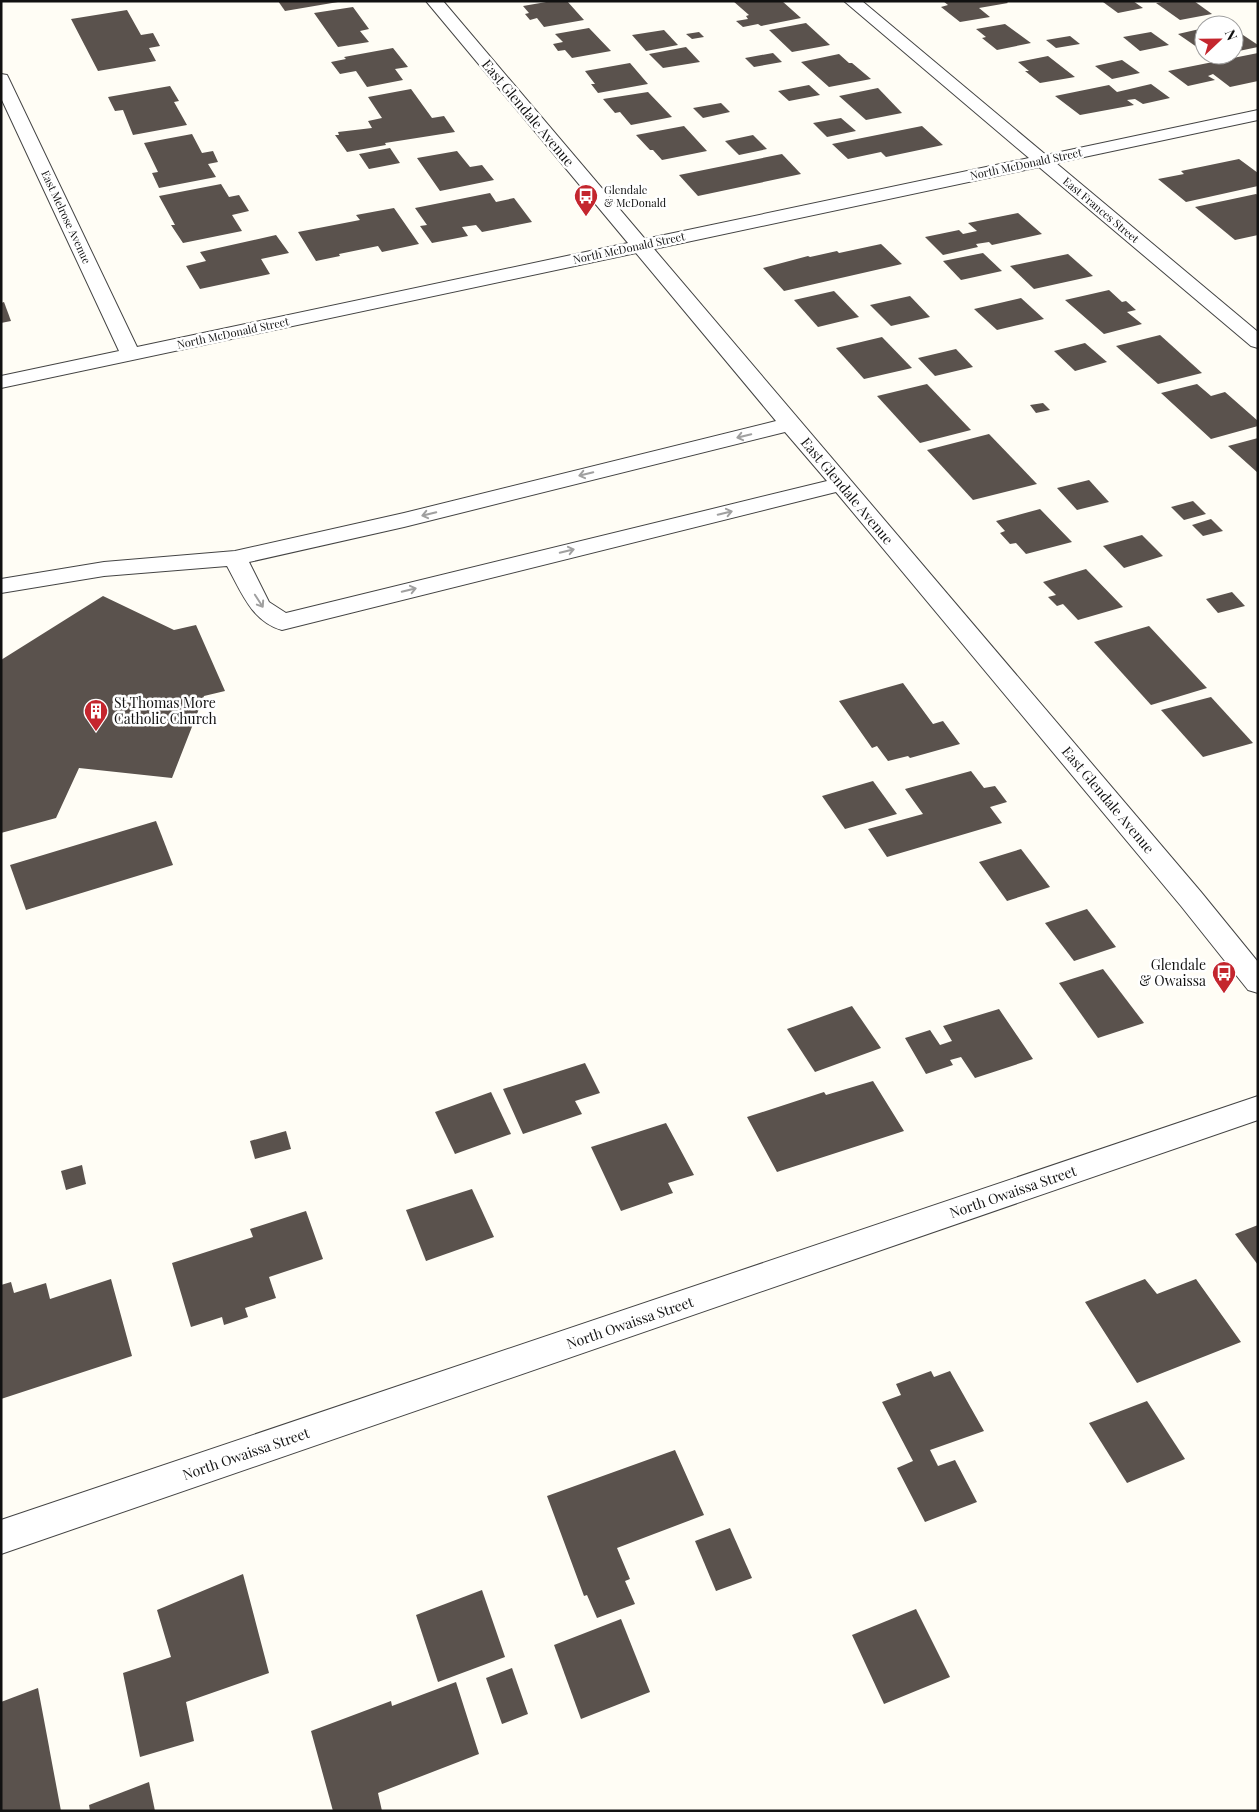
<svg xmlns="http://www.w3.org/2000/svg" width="1259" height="1812" font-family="'Playfair Display',serif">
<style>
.building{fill:#5a524d}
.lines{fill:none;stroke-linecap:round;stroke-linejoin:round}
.minor-casing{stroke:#444;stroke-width:2}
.minor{fill:#fff;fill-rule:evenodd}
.oneway{stroke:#a0a0a0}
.labels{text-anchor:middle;stroke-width:5;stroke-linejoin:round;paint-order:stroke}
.far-street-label{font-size:11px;fill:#111;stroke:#fff}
.far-poi-label{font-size:11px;fill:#111;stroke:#fff;text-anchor:start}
.street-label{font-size:14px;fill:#111;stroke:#fff}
.poi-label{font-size:14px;fill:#111;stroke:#fff;text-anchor:start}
</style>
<rect width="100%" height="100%" fill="#fffdf5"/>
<!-- building -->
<g class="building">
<path d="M278,1H338V2L285,11Z"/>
<path d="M552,1H567L584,20L544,27L537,18L530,20L525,14L529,13L523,6Z"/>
<path d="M733,1H782L801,18L761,26L758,24L743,27L736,21L748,19L746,16L749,15Z"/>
<path d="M943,1H1006L1008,3L979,8L990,17L960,22L941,7L948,5Z"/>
<path d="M1108,1H1133L1143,8L1118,13L1103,2Z"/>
<path d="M1168,1H1194L1212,14L1180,20L1156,3Z"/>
<path d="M353,7L369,29L360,31L369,42L338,47L314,13Z"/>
<path d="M127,10L141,35L153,33L160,46L149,48L156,61L98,71L71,19Z"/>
<path d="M806,23L830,45L792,52L769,30Z"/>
<path d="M1005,24L1031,43L997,50L982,38L986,37L976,29Z"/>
<path d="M589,28L611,51L572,58L565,50L558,51L553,44L563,42L555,34Z"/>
<path d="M1204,28V52L1178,34Z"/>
<path d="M664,30L678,45L646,51L632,35Z"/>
<path d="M1237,31L1258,45V47L1234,52V32Z"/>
<path d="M699,32L704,37L692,39L686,34Z"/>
<path d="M1151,32L1169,45L1140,51L1123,37Z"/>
<path d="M1070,36L1080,44L1056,48L1046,40Z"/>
<path d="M686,47L700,62L663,68L649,54Z"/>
<path d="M393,48L408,67L395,69L403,80L367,87L356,71L340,74L331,62L346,59L344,57Z"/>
<path d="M773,53L782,62L754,67L745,58Z"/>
<path d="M1258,53V81L1230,87L1213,74L1208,76L1215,80L1188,86L1168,71Z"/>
<path d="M839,54L849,63H852L871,79L829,87L801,62Z"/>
<path d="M1048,56L1075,77L1040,83L1025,71H1029L1018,62Z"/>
<path d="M1122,60L1140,73L1112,79L1095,66Z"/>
<path d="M630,63L648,84L598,93L591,84H595L585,71Z"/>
<path d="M1151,84L1170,98L1143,104L1135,99L1127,100L1134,105L1080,115L1055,96L1109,85L1117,92Z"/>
<path d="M809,85L820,95L789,101L778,91Z"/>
<path d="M170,86L179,101L174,102L187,125L133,135L123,110L115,111L108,97Z"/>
<path d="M878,88L902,113L866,120L839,96Z"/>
<path d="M411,89L432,118L444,116L455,132L385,143L386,145L347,152L335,135H339L338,132L372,128L368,121L382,118L368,97Z"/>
<path d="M648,92L672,117L631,125L620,112L615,113L603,99Z"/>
<path d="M721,103L730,112L703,118L693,108Z"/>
<path d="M841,118L856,131L827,137L813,123Z"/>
<path d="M684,126L707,151L662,160L653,150H650L636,135Z"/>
<path d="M922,126L943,145L886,157L881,152L848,159L832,144Z"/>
<path d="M192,134L202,153L213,151L218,162L208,164L216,177L159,188L152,173L158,172L144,143Z"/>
<path d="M753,135L767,149L739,155L725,141Z"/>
<path d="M390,148L400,163L369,169L359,154Z"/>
<path d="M457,151L470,167L482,165L494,180L440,191L417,158Z"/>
<path d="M782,154L801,174L698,196L679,175Z"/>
<path d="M1239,159L1258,173V186L1186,202L1158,179L1184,174L1181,171Z"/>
<path d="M221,184L229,197L239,195L249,211L232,215L242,231L183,243L171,225H175L159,196Z"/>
<path d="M490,193L496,202L514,198L532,222L482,232L476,225L462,227L468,236L432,243L420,226L427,225L415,208Z"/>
<path d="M1256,194L1258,195V235L1235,240L1195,207Z"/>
<path d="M394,208L419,244L382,252L378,246L339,254L340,256L316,261L298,232L360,220L356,215Z"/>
<path d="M1018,213L1042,234L992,245L989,242L976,244L978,247L943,255L925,237L959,230L963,234L977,231L968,223Z"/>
<path d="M276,235L289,253L261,259L270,274L200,289L186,266L206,261L200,252Z"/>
<path d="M881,244L902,264L784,291L763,268L808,256L810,257L837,251L839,253Z"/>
<path d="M983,253L1002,271L961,280L943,261Z"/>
<path d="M1068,254L1093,276L1034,289L1010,266Z"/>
<path d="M1109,290L1122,302L1126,301L1136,310L1127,312L1142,324L1104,334L1065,300Z"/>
<path d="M834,291L859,317L818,327L794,300Z"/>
<path d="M910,296L930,317L891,326L870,305Z"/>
<path d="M1021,298L1044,319L997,330L974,309Z"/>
<path d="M4,302L11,321L1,323V303Z"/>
<path d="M1160,335L1202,373L1158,384L1116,346Z"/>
<path d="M882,337L912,368L864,379L836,348Z"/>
<path d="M1085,343L1107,362L1075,371L1054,351Z"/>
<path d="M956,349L973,367L935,376L918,358Z"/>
<path d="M927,384L971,430L920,443L877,396Z"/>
<path d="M1197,384L1211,396L1225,392L1258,421V426L1211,439L1161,393Z"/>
<path d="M1043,403L1050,410L1036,413L1030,405Z"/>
<path d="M989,434L1014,460L1037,484L973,500L927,450Z"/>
<path d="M1258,438V473L1228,446Z"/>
<path d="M1089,480L1109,502L1077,510L1057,488Z"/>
<path d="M1193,501L1206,514L1184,520L1171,507Z"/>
<path d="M1040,509L1072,542L1026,554L1016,543L1010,544L1000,533L1005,531L996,521Z"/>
<path d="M1211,519L1223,531L1203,536L1192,525Z"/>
<path d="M1142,535L1163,556L1124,568L1103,546Z"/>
<path d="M1086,569L1123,607L1078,620L1063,604L1057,606L1048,597L1056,595L1043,582Z"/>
<path d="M1232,592L1245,606L1218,613L1206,599Z"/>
<path d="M103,596L174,630L196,625L225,691L204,696L172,778L79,768L56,818L1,833V660Z"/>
<path d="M1149,626L1207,688L1151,705L1094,642Z"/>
<path d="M903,683L933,724L943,721L960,744L910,758L908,756L888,761L877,746L872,748L839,701Z"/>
<path d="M1211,697L1253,743L1203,757L1161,710Z"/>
<path d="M971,771L984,788L995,786L1007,802L990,807L1002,823L887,857L868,829L923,814L905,789Z"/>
<path d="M873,781L897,814L845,829L822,796Z"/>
<path d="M156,821L173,865L26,910L10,865Z"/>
<path d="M1021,849L1050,887L1007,901L979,862Z"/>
<path d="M1087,909L1116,947L1074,961L1045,923Z"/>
<path d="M1103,969L1144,1023L1098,1038L1059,983Z"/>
<path d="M852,1006L881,1048L815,1072L787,1029Z"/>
<path d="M999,1009L1033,1059L975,1078L961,1057L950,1060L953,1065L926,1074L905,1038L930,1030L940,1045L952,1041L943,1026Z"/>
<path d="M585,1063L600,1093L575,1101L582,1114L523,1134L503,1089Z"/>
<path d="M873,1081L904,1131L777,1172L747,1117L824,1092L826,1095Z"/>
<path d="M491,1092L511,1134L455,1154L435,1112Z"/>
<path d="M666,1123L694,1175L668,1183L673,1193L621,1211L591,1147Z"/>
<path d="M286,1131L291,1149L255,1159L250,1141Z"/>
<path d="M82,1165L86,1184L66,1190L61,1171Z"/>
<path d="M472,1189L494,1237L426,1261L406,1210Z"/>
<path d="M306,1211L323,1259L269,1277L276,1298L245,1308L248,1317L224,1325L222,1317L191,1327L172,1263L253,1237L250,1229Z"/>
<path d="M1258,1225V1265L1235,1234Z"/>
<path d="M111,1279L132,1356L1,1399V1285L11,1282L14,1293L46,1283L50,1299Z"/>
<path d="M1145,1279L1157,1294L1196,1279L1241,1342L1137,1383L1085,1302Z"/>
<path d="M931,1371L934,1377L950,1371L984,1431L930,1450L938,1466L955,1460L977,1502L925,1522L897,1468L913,1461L882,1402L901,1395L896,1384Z"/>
<path d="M1147,1401L1185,1459L1127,1483L1089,1423Z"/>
<path d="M675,1450L704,1515L617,1548L630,1579L625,1581L635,1604L597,1618L587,1595L584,1596L547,1496Z"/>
<path d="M730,1528L752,1578L716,1591L695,1541Z"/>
<path d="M243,1574L269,1673L186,1702L194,1741L140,1757L123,1673L171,1657L157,1610Z"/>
<path d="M482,1590L505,1657L438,1682L416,1615Z"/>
<path d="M916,1609L950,1677L884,1704L852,1635Z"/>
<path d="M621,1619L650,1692L581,1719L554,1645Z"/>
<path d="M512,1668L528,1714L502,1724L486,1678Z"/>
<path d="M456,1682L479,1754L378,1793L382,1811H333L311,1731L391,1701L392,1706Z"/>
<path d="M38,1688L61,1811H1V1702Z"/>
<path d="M149,1782L155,1811H90L89,1805Z"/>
</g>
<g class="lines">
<!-- minor casing -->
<g class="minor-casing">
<g id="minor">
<path d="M426,1H443L645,239L1029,158L844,1H862L1046,155L1258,110V120L1056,163L1258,332V348L1251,346L1039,167L654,249L1201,892L1258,962V993L1248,990L1181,906L836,492L282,630C251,621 241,591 227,566L104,576L1,593V579L104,562L235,551L404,513L776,421L636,253L1,388V376L119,351L1,98V74L7,75L9,79L137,347L628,243ZM785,432L827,481L286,613L269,602L249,562L404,527Z"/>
<path d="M1258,1096V1120L1,1554V1520Z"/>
</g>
</g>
<!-- minor -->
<use href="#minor" class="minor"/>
</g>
<!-- one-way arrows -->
<defs><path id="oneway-shaft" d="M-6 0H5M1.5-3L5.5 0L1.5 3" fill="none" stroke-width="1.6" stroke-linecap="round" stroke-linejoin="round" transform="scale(1.25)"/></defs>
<g class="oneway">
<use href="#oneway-shaft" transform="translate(744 436) rotate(166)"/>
<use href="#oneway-shaft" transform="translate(586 474) rotate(166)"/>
<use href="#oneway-shaft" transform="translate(725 513) rotate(-14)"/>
<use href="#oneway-shaft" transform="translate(429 514) rotate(166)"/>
<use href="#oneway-shaft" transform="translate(567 551) rotate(-14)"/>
<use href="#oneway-shaft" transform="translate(409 590) rotate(-14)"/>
<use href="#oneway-shaft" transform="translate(259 601) rotate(57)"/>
</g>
<!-- icons -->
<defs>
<g id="bus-pin" transform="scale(1.25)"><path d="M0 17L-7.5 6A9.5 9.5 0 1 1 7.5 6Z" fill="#c4262e" stroke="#fff"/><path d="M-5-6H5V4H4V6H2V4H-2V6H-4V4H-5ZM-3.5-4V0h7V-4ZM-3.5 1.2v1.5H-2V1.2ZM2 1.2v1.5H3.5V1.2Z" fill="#fff"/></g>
<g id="building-pin" transform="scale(1.25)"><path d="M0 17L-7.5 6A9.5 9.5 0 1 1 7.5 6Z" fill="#c4262e" stroke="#fff"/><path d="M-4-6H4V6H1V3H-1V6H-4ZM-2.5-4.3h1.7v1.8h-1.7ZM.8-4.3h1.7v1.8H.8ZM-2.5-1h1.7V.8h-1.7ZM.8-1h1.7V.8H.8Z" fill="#fff"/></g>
</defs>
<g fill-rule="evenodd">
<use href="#bus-pin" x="586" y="196"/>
<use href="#building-pin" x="96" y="711"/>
<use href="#bus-pin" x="1224" y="973"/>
</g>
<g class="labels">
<!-- far-street labels -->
<g class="far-street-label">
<text transform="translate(1026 164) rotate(-12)" y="4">North McDonald Street</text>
<text transform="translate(1101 210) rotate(40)" y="4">East Frances Street</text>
<text transform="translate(66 217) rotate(65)" y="4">East Melrose Avenue</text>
<text transform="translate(629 248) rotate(-12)" y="4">North McDonald Street</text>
<text transform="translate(233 333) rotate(-12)" y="4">North McDonald Street</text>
</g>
<!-- far-poi labels -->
<g class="far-poi-label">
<text x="604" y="194">Glendale<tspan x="604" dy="13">&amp; McDonald</tspan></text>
</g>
<!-- street labels -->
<g class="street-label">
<text transform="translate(528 113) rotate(50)" y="5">East Glendale Avenue</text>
<text transform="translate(847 491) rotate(50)" y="5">East Glendale Avenue</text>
<text transform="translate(1108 800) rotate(50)" y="5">East Glendale Avenue</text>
<text transform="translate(1013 1192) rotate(-19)" y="5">North Owaissa Street</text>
<text transform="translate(630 1323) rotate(-19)" y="5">North Owaissa Street</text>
<text transform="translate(246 1454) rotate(-19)" y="5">North Owaissa Street</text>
</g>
<!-- poi labels -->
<g class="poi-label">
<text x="114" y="708">St Thomas More<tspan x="114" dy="16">Catholic Church</tspan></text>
<text x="1206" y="970" text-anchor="end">Glendale<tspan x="1206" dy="16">&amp; Owaissa</tspan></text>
</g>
</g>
<!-- border -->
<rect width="1259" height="1812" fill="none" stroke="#111111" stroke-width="5"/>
<!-- north arrow -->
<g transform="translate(1219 40) rotate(68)"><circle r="24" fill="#ffffff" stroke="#a0a0a0"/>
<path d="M0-4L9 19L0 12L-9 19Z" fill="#c4262e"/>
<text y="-8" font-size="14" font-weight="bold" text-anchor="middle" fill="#111111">N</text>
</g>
</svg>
